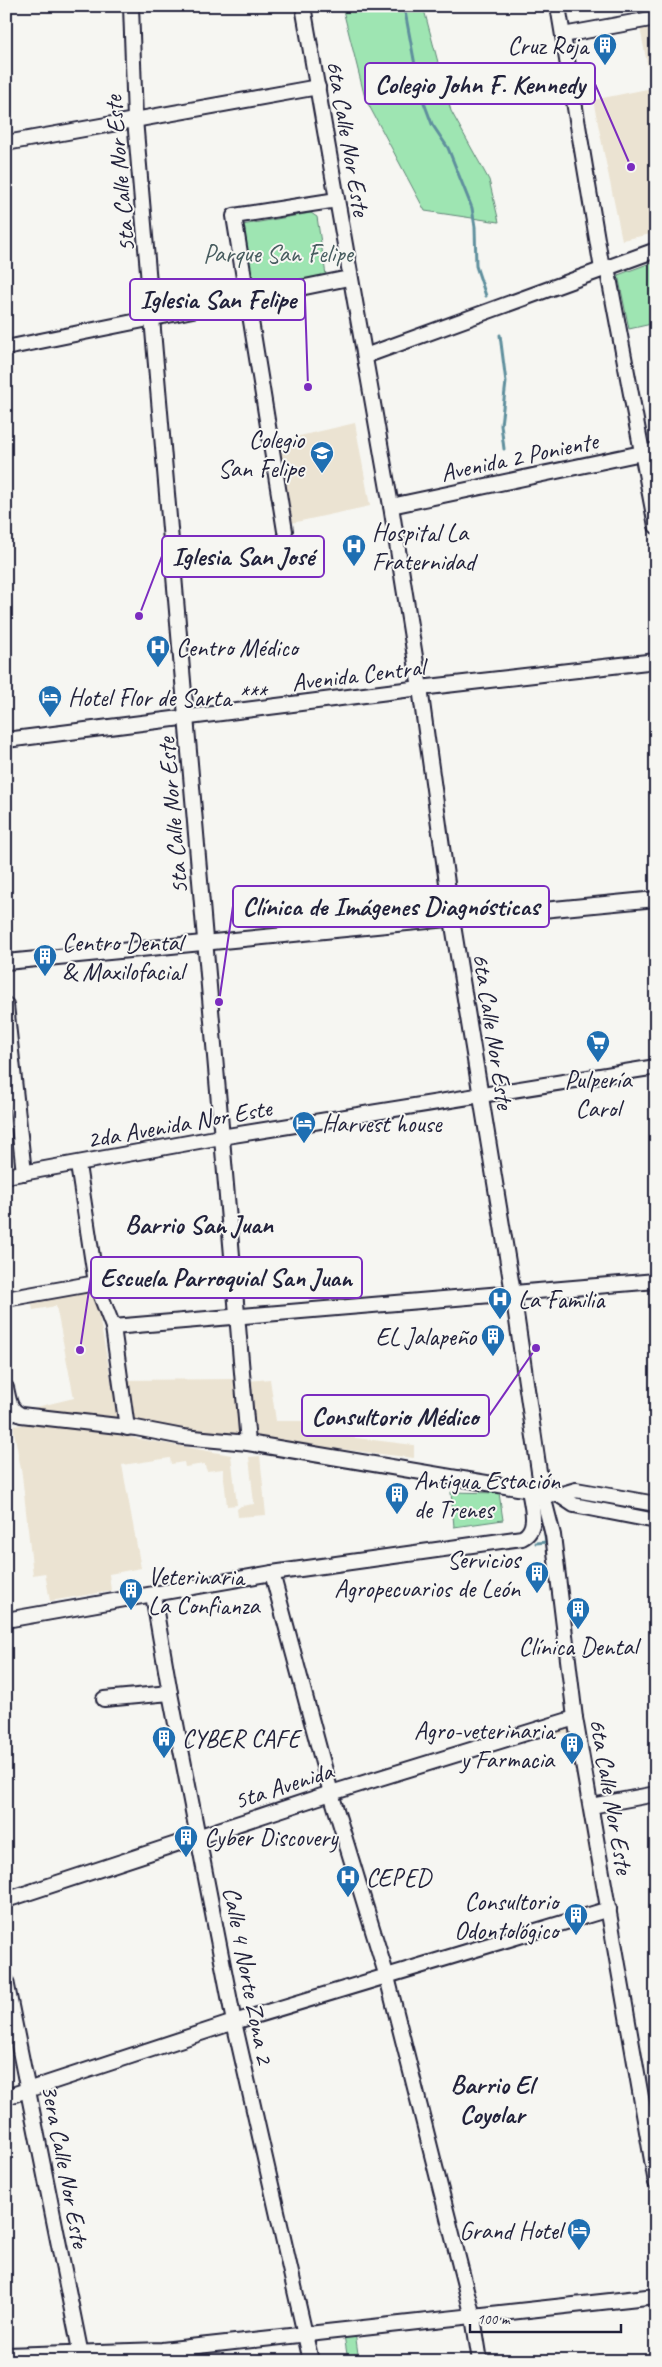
<svg xmlns="http://www.w3.org/2000/svg" width="662" height="2367" font-family="Caveat,sans-serif">
<style>
.built{fill:#ebe3d2}
.green{fill:#9ee5b2;stroke:#608476}
.lines{fill:none;stroke-linecap:round;stroke-linejoin:round}
.stream{stroke:#5e8f9d;stroke-width:3}
.minor-casing{stroke:#22223b;stroke-width:18}
.minor{stroke:#f6f6f2;stroke-width:14}
.labels{text-anchor:middle;stroke-width:4;stroke-linejoin:round;paint-order:stroke}
.poi-label{font-size:25px;fill:#22223b;stroke:#f6f6f2;text-anchor:start}
.street-label{font-size:25px;fill:#22223b;stroke:#f6f6f2}
.park-label{font-size:25px;fill:#475c5f;stroke:#f6f6f2}
.neighbourhood-label{font-size:26px;font-weight:bold;fill:#22223b;stroke:#f6f6f2}
.leader{fill:none;stroke:#7b2cbf;stroke-width:2}
.callout-dot{fill:#7b2cbf;stroke:#f6f6f2;stroke-width:2}
.callout{fill:#f6f6f2;stroke:#7b2cbf;stroke-width:2}
.callout-label{font-size:26px;text-anchor:middle;font-weight:bold;fill:#22223b}
</style>
<rect width="100%" height="100%" fill="#f6f6f2"/>
<filter id="ink" filterUnits="userSpaceOnUse"><feTurbulence type="fractalNoise" baseFrequency=".02" numOctaves="2"/><feDisplacementMap in="SourceGraphic" scale="10" xChannelSelector="R" yChannelSelector="G"/><feConvolveMatrix kernelMatrix="1 2 1 2 8 2 1 2 1" color-interpolation-filters="sRGB"/></filter>
<g filter="url(#ink)">
<!-- built -->
<g class="built">
<path d="M656,25V233L622,240L593,100L652,88L640,28Z"/>
<path d="M355,423L370,506L287,524L274,442Z"/>
<path d="M85,1290L96,1300L120,1427L20,1411L74,1398L56,1306L33,1310L31,1300Z"/>
<path d="M234,1379L242,1429L235,1436L136,1423L131,1420L121,1380Z"/>
<path d="M270,1379L276,1421H310L315,1433L414,1445V1458L257,1439L253,1433L247,1381Z"/>
<path d="M39,1422L116,1431L117,1435L231,1455L237,1505L227,1506L223,1469L207,1471L204,1464L185,1467L184,1462L171,1464L170,1458L122,1465L141,1568L109,1574L111,1591L50,1601L45,1573L33,1575L22,1475L13,1426Z"/>
<path d="M260,1456L266,1515L238,1517L237,1509L241,1506L254,1504L249,1457Z"/>
<path d="M568,1729L573,1733L599,1888L595,1890L569,1735L565,1733L552,1737L551,1734Z"/>
</g>
<!-- green -->
<g class="green">
<path d="M342,6H423L451,111L489,180L499,222L425,211L365,98Z"/>
<path d="M311,213L317,217L326,275L322,279L257,292L250,289L242,225Z"/>
<path d="M656,261V323L629,329L618,275Z"/>
<path d="M451,1492L499,1493L503,1520L454,1527Z"/>
<path d="M355,2332L359,2361H348L344,2335Z"/>
</g>
<g class="lines">
<!-- stream -->
<g class="stream">
<path d="M404,6L420,92L432,124L448,148L472,208L475,227L476,266L486,296"/>
<path d="M500,335L506,382L501,425L504,449"/>
<path d="M543,1520L546,1542"/>
<path d="M536,1543L547,1542"/>
</g>
<!-- minor casing -->
<g class="minor-casing">
<g id="minor">
<path d="M131,6L135,119L248,1443"/>
<path d="M303,6L391,506L420,688L452,919L513,1293L542,1492L553,1535L575,1718L656,2183"/>
<path d="M558,6L602,269"/>
<path d="M563,35L656,18"/>
<path d="M6,143L318,87"/>
<path d="M607,267L656,526"/>
<path d="M6,348L349,278"/>
<path d="M365,356L656,250"/>
<path d="M391,506L656,450"/>
<path d="M285,531L234,216L337,200"/>
<path d="M6,740L420,688L656,661"/>
<path d="M6,962L656,899"/>
<path d="M6,1005L24,1173"/>
<path d="M78,1165L96,1283L113,1327L127,1428"/>
<path d="M6,1176L221,1137L656,1067"/>
<path d="M6,1299L96,1283"/>
<path d="M113,1327L656,1281"/>
<path d="M6,1388C9,1400 9,1410 21,1415L136,1428L183,1437L248,1443L559,1495L574,1505L656,1521"/>
<path d="M559,1495L576,1490L656,1504"/>
<path d="M272,1573L331,1793L387,1977L473,2317L480,2361"/>
<path d="M153,1595L170,1693L234,2022L311,2361"/>
<path d="M6,1620L272,1573L522,1538C540,1529 531,1505 529,1489"/>
<path d="M104,1699L170,1693"/>
<path d="M591,1806L656,1794"/>
<path d="M6,1900L331,1793L575,1718"/>
<path d="M6,1981L82,2360"/>
<path d="M6,2097L234,2022L609,1909"/>
<path d="M6,2355L162,2350L656,2296"/>
</g>
</g>
<!-- minor -->
<use href="#minor" class="minor"/>
</g>
</g>
<!-- icons -->
<defs>
<g id="building-pin" transform="scale(1.25)"><path d="M0 17L-7.5 6A9.5 9.5 0 1 1 7.5 6Z" fill="#1f6fb2" stroke="#f6f6f2"/><path d="M-4-6H4V6H1V3H-1V6H-4ZM-2.5-4.3h1.7v1.8h-1.7ZM.8-4.3h1.7v1.8H.8ZM-2.5-1h1.7V.8h-1.7ZM.8-1h1.7V.8H.8Z" fill="#fff"/></g>
<g id="school-pin" transform="scale(1.25)"><path d="M0 17L-7.5 6A9.5 9.5 0 1 1 7.5 6Z" fill="#1f6fb2" stroke="#f6f6f2"/><path d="M0-5L7-2L0 1L-7-2ZM-4 1L0 2.5L4 1V4Q0 6-4 4Z" fill="#fff"/></g>
<g id="hospital-pin" transform="scale(1.25)"><path d="M0 17L-7.5 6A9.5 9.5 0 1 1 7.5 6Z" fill="#1f6fb2" stroke="#f6f6f2"/><path d="M-5-5h3v3.5h4V-5h3V5h-3V1.5h-4V5h-3Z" fill="#fff"/></g>
<g id="hotel-pin" transform="scale(1.25)"><path d="M0 17L-7.5 6A9.5 9.5 0 1 1 7.5 6Z" fill="#1f6fb2" stroke="#f6f6f2"/><path d="M-6-4.5h1.5V1H6V5H4.5V3h-9V5H-6ZM-4 0a1.8 1.8 0 1 1 3.6 0ZM.5 0V-2.5h3Q6-2.5 6 0Z" fill="#fff"/></g>
<g id="supermarket-pin" transform="scale(1.25)"><path d="M0 17L-7.5 6A9.5 9.5 0 1 1 7.5 6Z" fill="#1f6fb2" stroke="#f6f6f2"/><path d="M-6-5.5h2.5l.6 2H6L4.5 2H-2.5L-4.4-4H-6ZM-1.5 3.2a1.3 1.3 0 1 0 .1 0ZM3 3.2a1.3 1.3 0 1 0 .1 0Z" fill="#fff"/></g>
</defs>
<g fill-rule="evenodd">
<use href="#building-pin" x="605" y="45"/>
<use href="#school-pin" x="322" y="453"/>
<use href="#hospital-pin" x="354" y="546"/>
<use href="#hospital-pin" x="158" y="647"/>
<use href="#hotel-pin" x="50" y="697"/>
<use href="#building-pin" x="45" y="956"/>
<use href="#supermarket-pin" x="598" y="1042"/>
<use href="#hotel-pin" x="304" y="1123"/>
<use href="#hospital-pin" x="500" y="1299"/>
<use href="#building-pin" x="493" y="1336"/>
<use href="#building-pin" x="397" y="1494"/>
<use href="#building-pin" x="537" y="1573"/>
<use href="#building-pin" x="131" y="1590"/>
<use href="#building-pin" x="578" y="1609"/>
<use href="#building-pin" x="164" y="1738"/>
<use href="#building-pin" x="572" y="1744"/>
<use href="#building-pin" x="186" y="1837"/>
<use href="#hospital-pin" x="348" y="1877"/>
<use href="#building-pin" x="576" y="1915"/>
<use href="#hotel-pin" x="579" y="2230"/>
</g>
<g class="labels">
<!-- poi labels -->
<g class="poi-label">
<text x="588" y="54" text-anchor="end">Cruz Roja</text>
<text x="304" y="448" text-anchor="end">Colegio<tspan x="304" dy="29">San Felipe</tspan></text>
<text x="372" y="541">Hospital La<tspan x="372" dy="29">Fraternidad</tspan></text>
<text x="176" y="656">Centro Médico</text>
<text x="68" y="706">Hotel Flor de Sarta ***</text>
<text x="62" y="951">Centro Dental<tspan x="62" dy="29">&amp; Maxilofacial</tspan></text>
<text x="598" y="1088" text-anchor="middle">Pulpería<tspan x="598" dy="29">Carol</tspan></text>
<text x="322" y="1132">Harvest house</text>
<text x="518" y="1308">La Familia</text>
<text x="476" y="1345" text-anchor="end">EL Jalapeño</text>
<text x="414" y="1489">Antigua Estación<tspan x="414" dy="29">de Trenes</tspan></text>
<text x="520" y="1568" text-anchor="end">Servicios<tspan x="520" dy="29">Agropecuarios de León</tspan></text>
<text x="148" y="1585">Veterinaria<tspan x="148" dy="29">La Confianza</tspan></text>
<text x="578" y="1655" text-anchor="middle">Clínica Dental</text>
<text x="554" y="1739" text-anchor="end">Agro-veterinaria<tspan x="554" dy="29">y Farmacia</tspan></text>
<text x="182" y="1747">CYBER CAFE</text>
<text x="204" y="1846">Cyber Discovery</text>
<text x="366" y="1886">CEPED</text>
<text x="558" y="1910" text-anchor="end">Consultorio<tspan x="558" dy="29">Odontológico</tspan></text>
<text x="562" y="2239" text-anchor="end">Grand Hotel</text>
</g>
<!-- street labels -->
<g class="street-label">
<text transform="translate(349 138) rotate(80)" y="9">6ta Calle Nor Este</text>
<text transform="translate(119 174) rotate(-95)" y="9">5ta Calle Nor Este</text>
<text transform="translate(519 456) rotate(-12)" y="9">Avenida 2 Poniente</text>
<text transform="translate(358 674) rotate(-7)" y="9">Avenida Central</text>
<text transform="translate(172 816) rotate(-95)" y="9">5ta Calle Nor Este</text>
<text transform="translate(494 1031) rotate(81)" y="9">6ta Calle Nor Este</text>
<text transform="translate(179 1123) rotate(-10)" y="9">2da Avenida Nor Este</text>
<text transform="translate(283 1785) rotate(-18)" y="9">5ta Avenida</text>
<text transform="translate(612 1796) rotate(80)" y="9">6ta Calle Nor Este</text>
<text transform="translate(249 1975) rotate(79)" y="9">Calle 4 Norte Zona 2</text>
<text transform="translate(66 2166) rotate(79)" y="9">3era Calle Nor Este</text>
</g>
<!-- park labels -->
<g class="park-label">
<text x="278" y="262">Parque San Felipe</text>
</g>
<!-- neighbourhood labels -->
<g class="neighbourhood-label">
<text x="199" y="1233">Barrio San Juan</text>
<text x="492" y="2093">Barrio El<tspan x="492" dy="30">Coyolar</tspan></text>
</g>
</g>
<!-- callouts -->
<path class="leader" d="M631 167L595 84M308 387L305 299M139 616L162 556M219 1002L233 906M80 1350L91 1277M536 1348L489 1416"/>
<g class="callout-dot">
<circle cx="631" cy="167" r="5"/>
<circle cx="308" cy="387" r="5"/>
<circle cx="139" cy="616" r="5"/>
<circle cx="219" cy="1002" r="5"/>
<circle cx="80" cy="1350" r="5"/>
<circle cx="536" cy="1348" r="5"/>
</g>
<g class="callout">
<rect x="365" y="63" width="230" height="41" rx="5"/>
<rect x="130" y="279" width="175" height="41" rx="5"/>
<rect x="162" y="536" width="162" height="41" rx="5"/>
<rect x="233" y="886" width="316" height="41" rx="5"/>
<rect x="91" y="1257" width="271" height="41" rx="5"/>
<rect x="302" y="1395" width="187" height="41" rx="5"/>
</g>
<g class="callout-label">
<text x="480" y="93">Colegio John F. Kennedy</text>
<text x="218" y="308">Iglesia San Felipe</text>
<text x="243" y="565">Iglesia San José</text>
<text x="391" y="915">Clínica de Imágenes Diagnósticas</text>
<text x="226" y="1286">Escuela Parroquial San Juan</text>
<text x="395" y="1425">Consultorio Médico</text>
</g>
<!-- margin -->
<rect width="662" height="2367" fill="none" stroke="#f6f6f2" stroke-width="25"/>
<rect x="12" y="12" width="637" height="2342" fill="none" stroke="#22223b" stroke-width="2" filter="url(#ink)"/>
<!-- scale -->
<path d="M470 2324v8h151v-8" fill="none" stroke="#22223b" stroke-width="2.5"/>
<text x="477" y="2324" font-size="15" fill="#22223b" stroke="#f6f6f2" stroke-width="4" paint-order="stroke">100 m</text>
</svg>
